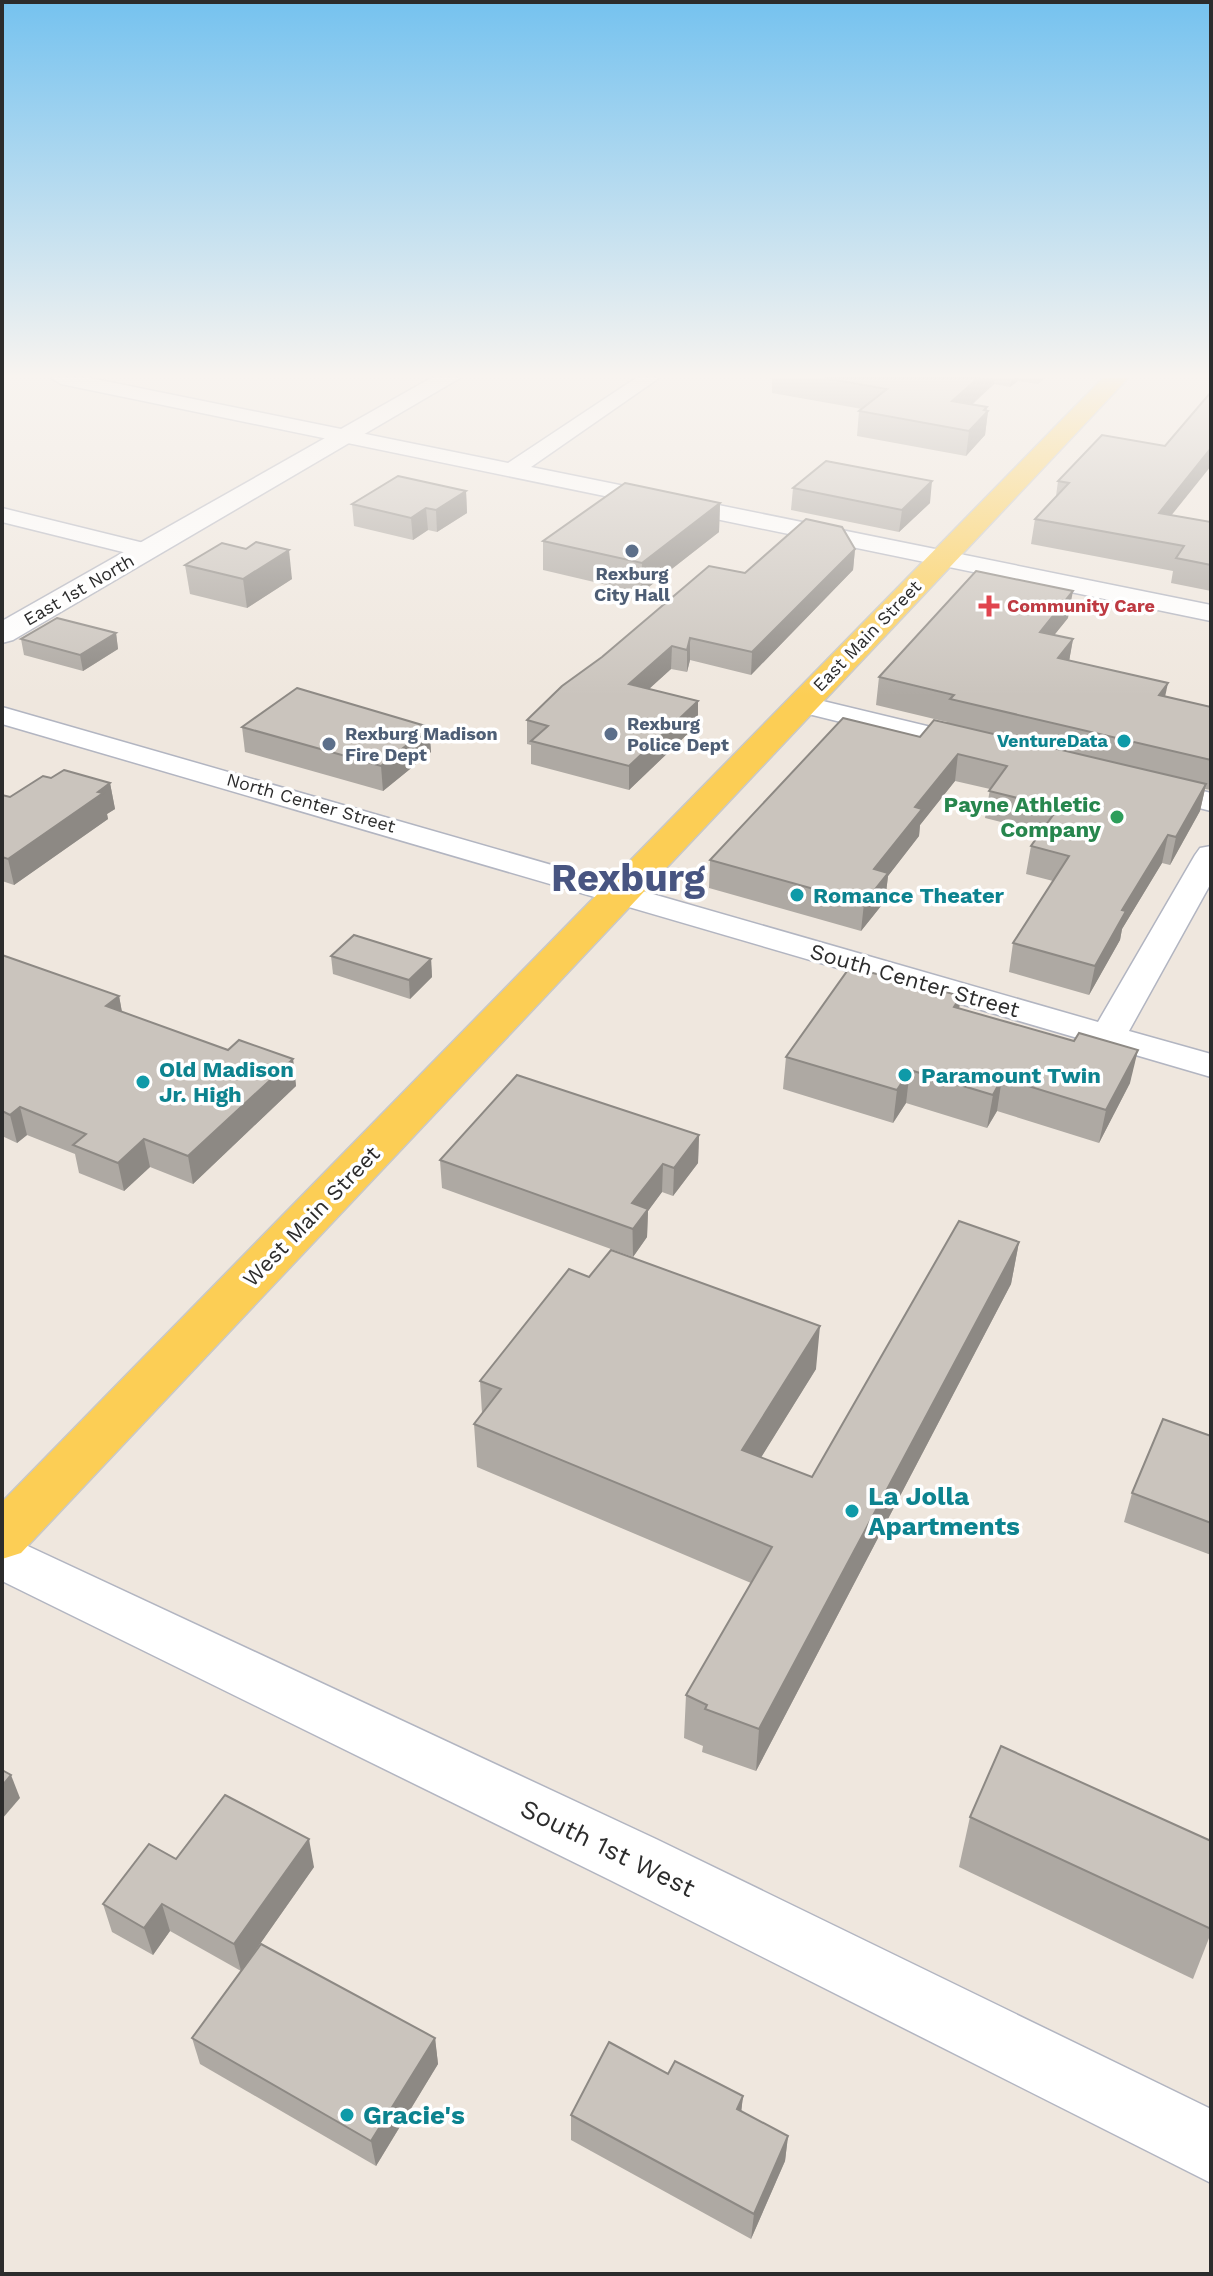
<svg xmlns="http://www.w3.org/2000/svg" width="1213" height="2276" font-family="'Work Sans',sans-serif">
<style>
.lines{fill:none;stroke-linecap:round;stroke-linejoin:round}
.minor-casing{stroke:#b2b5c1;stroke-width:3}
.tertiary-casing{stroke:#b2b5c1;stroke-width:3}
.secondary-casing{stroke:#b2b5c1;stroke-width:3}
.primary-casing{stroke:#c8c8c8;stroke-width:3}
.minor{fill:#fff;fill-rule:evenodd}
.tertiary{fill:#fff;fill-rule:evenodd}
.secondary{fill:#fff;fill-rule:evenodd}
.primary{fill:#fcce55;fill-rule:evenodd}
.wall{fill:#aea9a3}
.shaded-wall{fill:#8d8984}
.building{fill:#cac4bd;stroke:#8d8984;stroke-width:2}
.service-dot{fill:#5c6f8a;stroke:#fff;stroke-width:3}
.health-dot{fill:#e0444e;stroke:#fff;stroke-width:3}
.culture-dot{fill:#0f9aa8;stroke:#fff;stroke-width:3}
.leisure-dot{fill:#2e9e5b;stroke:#fff;stroke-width:3}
.labels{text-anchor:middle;stroke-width:7;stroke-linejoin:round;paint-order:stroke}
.far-service-label{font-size:18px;font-weight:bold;fill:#4e5e75;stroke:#fff;text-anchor:start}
.far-street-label{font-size:18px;fill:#2c2c2c;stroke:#fff}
.far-health-label{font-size:18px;font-weight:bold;fill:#be3a42;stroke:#fff;text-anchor:start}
.far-culture-label{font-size:18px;font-weight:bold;fill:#0d838f;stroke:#fff;text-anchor:end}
.leisure-label{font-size:22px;font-weight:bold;fill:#27864d;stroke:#fff;text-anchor:end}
.culture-label{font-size:22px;font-weight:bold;fill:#0d838f;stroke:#fff;text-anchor:start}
.street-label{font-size:22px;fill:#2c2c2c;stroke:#fff}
.near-culture-label{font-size:26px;font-weight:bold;fill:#0d838f;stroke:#fff;text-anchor:start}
.near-street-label{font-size:26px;fill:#2c2c2c;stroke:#fff}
.town-label{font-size:38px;font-weight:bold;fill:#485581;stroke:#fff}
</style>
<rect width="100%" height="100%" fill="#efe7de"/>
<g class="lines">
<!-- minor casing -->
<g class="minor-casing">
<g id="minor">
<path d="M51,378H90L508,463L636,378H659L531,467L1211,605V621L61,384Z"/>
<path d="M2,508L156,546L159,551L147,558L2,522Z"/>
<path d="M802,696L981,739L985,745L981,751L971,754L792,710L788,704L792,698Z"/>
<path d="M2,707L1098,1022L1195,855L1200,848L1211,846V883L1129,1031L1211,1054V1077L2,724Z"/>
<path d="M1151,778L1211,793V811L1140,793L1136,787L1140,781Z"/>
</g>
</g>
<!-- tertiary casing -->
<g class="tertiary-casing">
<path id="tertiary" d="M2,1534L656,1839L1211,2109V2183L612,1881L2,1581Z"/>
</g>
<!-- secondary casing -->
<g class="secondary-casing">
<path id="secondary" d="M431,378H460L13,640L2,643V621Z"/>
</g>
<!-- primary casing -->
<g class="primary-casing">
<path id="primary" d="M1103,378H1128L21,1553L2,1559V1502Z"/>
</g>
<!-- minor -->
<use href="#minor" class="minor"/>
<!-- tertiary -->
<use href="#tertiary" class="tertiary"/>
<!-- secondary -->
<use href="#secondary" class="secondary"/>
<!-- primary -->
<use href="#primary" class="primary"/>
</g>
<!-- wall -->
<g class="wall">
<path d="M772,378H1045L1038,384L1018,381L1010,387L994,384L973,404L987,407L986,410L988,411L985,435L966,456L857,436L859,411L862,409L772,393Z"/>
<path d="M1102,435L1172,515L1211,522V591L1171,583L1173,571L1031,544L1035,519L1056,496L1058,481Z"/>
<path d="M793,488L930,503L899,532L791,510Z"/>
<path d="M466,491L467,513L437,532L428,530L413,540L354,526L352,504Z"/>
<path d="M720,503L719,532L641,593L543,570V541Z"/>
<path d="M246,549L292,579L247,608L190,594L185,565Z"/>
<path d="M855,549L853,570L751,675L690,660L687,672L671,669L649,689L698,701V724L629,790L531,764V745L527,744V720L602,657L745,573Z"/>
<path d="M1068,618L1054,635L1073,639L1069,661L1165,696L1211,707V790L1205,789L1200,811L1170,865L1162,863L1122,929L1120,940L1089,995L1009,972L1013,943L1053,881L1026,874L1031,846L1041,832L985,818L990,789L955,781L920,825L919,836L888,876L885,901L861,931L709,888L710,860L920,737L947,723V722L876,705L879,677Z"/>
<path d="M116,633L118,649L83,671L24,655L21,639Z"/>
<path d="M242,727H429L431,752L383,791L245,752Z"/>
<path d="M51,778L110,783L115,809L107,814L108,819L14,885L2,881V795L10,797Z"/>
<path d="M2,955L119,996L122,1012L228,1050L293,1059L296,1086L193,1184L150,1167L124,1191L79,1173L75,1154L27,1135L17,1143L2,1136Z"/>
<path d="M331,956L431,959L432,977L410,999L333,974Z"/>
<path d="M961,996L959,1008L1130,1083L1099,1143L997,1111L987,1128L906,1103L893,1123L783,1089L786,1057Z"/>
<path d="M699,1135L698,1163L673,1196L662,1192L648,1211L647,1237L633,1257L442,1188L440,1160Z"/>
<path d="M1019,1242L1011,1284L756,1771L702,1752L703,1746L684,1738L686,1695L751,1583L477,1467L474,1424L482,1413L480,1381L816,1369L761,1457L812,1477Z"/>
<path d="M1211,1436V1555L1124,1522L1132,1493Z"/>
<path d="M970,1817L1211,1841V1933L1193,1979L959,1867Z"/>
<path d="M176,1859L314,1867L241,1971L170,1931L153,1955L112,1932L103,1904Z"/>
<path d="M192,2038H435L438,2064L376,2166L200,2064Z"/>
<path d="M668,2074L743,2096L741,2112L788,2136L785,2161L751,2239L571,2140V2115Z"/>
</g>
<!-- shaded-wall -->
<g class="shaded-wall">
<path d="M978,378H995L994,384L949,425L952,401Z"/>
<path d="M1012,378H1018V381L1010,387Z"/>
<path d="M987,407L986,413L988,411L985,435L966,456L969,431Z"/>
<path d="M1211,448V466L1154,537L1159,513Z"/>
<path d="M932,481L930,503L899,532L902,510Z"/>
<path d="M466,491L467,513L437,532L436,510Z"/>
<path d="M720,503L719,532L641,593L642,563Z"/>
<path d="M426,508L428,530L413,540L411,518Z"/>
<path d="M855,549L853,570L751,675L752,652Z"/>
<path d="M289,550L292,579L247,608L243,579Z"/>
<path d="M1073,591L1068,618L1035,659L1040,632Z"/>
<path d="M116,633L118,649L83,671L80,655Z"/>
<path d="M690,638V660L687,672V650Z"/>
<path d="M1073,639L1068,667L1058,658Z"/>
<path d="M672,646L671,669L629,707V684Z"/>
<path d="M1168,683L1162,711L1159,695Z"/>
<path d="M698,701V724L629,790V766Z"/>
<path d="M429,727L431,752L383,791L381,766Z"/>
<path d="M958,754L955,781L920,825L919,836L888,876L885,901L861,931L864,903L874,869L915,807Z"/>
<path d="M110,783L115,809L107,814L108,819L14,885L8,859Z"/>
<path d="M1206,784L1200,811L1170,865L1176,837Z"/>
<path d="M1168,835L1162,863L1122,929L1120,940L1089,995L1095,966L1122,910Z"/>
<path d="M431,959L432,977L410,999L409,980Z"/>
<path d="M119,996L124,1023L106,1006Z"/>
<path d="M961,996L956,1028L954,1007Z"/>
<path d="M1138,1050L1130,1083L1099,1143L1106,1110Z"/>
<path d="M293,1059L296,1086L193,1184L188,1156Z"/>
<path d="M910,1070L906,1103L893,1123L897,1090Z"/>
<path d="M1002,1078L997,1111L987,1128L993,1095Z"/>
<path d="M20,1107L27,1135L17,1143L10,1115Z"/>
<path d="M699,1135L698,1163L673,1196L674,1168Z"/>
<path d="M144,1139L150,1167L124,1191L118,1163Z"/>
<path d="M663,1164L662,1192L648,1211L647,1237L633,1257L632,1203Z"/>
<path d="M1019,1242L1011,1284L756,1771L759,1729Z"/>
<path d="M820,1326L816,1369L739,1493L742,1450Z"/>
<path d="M11,1775L20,1798L2,1819V1786Z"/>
<path d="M309,1839L314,1867L241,1971L234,1944Z"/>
<path d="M162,1904L170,1931L153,1955L144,1928Z"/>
<path d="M435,2038L438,2064L376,2166L371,2141Z"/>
<path d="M743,2096L740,2122L737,2109Z"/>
<path d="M788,2136L785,2161L751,2239L754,2214Z"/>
</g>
<!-- building -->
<g class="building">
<path d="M824,378H978L952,401L987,407L984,410L988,411L969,431L859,411L887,389Z"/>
<path d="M1211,392V448L1159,513L1211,522V565L1176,558L1184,546L1035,519L1069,483L1058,481L1102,435L1165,446Z"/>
<path d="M826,461L932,481L902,510L793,488Z"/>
<path d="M398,476L466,491L436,510L426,508L411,518L352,504Z"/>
<path d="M625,483L720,503L642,563L543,541Z"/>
<path d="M806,519L842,527L855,549L752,652L690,638L687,650L672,646L629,684L698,701L629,766L531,741L548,726L527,720L562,686L602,657L709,566L745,573Z"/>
<path d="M256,542L289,550L243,579L185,565L222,543L246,549Z"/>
<path d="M976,571L1073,591L1040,632L1073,639L1058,658L1168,683L1159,695L1211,707V760L950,699L954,695L879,677Z"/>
<path d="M57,618L116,633L80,655L21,639Z"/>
<path d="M297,688L429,727L381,766L242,727Z"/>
<path d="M843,718L920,737L934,720L1206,784L1176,837L1168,835L1122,910L1126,911L1095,966L1013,943L1069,856L1031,846L1058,808L989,791L1007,766L958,754L915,807L922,809L874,869L888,873L864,903L710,860Z"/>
<path d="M64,770L110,783L98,792L103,793L8,859L2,857V795L10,797L43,776L51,778Z"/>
<path d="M354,935L431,959L409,980L331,956Z"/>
<path d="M2,955L119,996L106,1006L228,1050L239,1040L293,1059L188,1156L144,1139L118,1163L73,1145L86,1134L20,1107L10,1115L2,1111Z"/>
<path d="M850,967L961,996L954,1007L1074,1041L1079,1033L1138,1050L1106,1110L1002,1078L993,1095L910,1070L897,1090L786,1057Z"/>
<path d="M517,1075L699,1135L674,1168L663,1164L632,1203L648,1209L633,1229L440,1160Z"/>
<path d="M959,1221L1019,1242L759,1729L705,1709L707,1705L686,1695L772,1547L474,1424L501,1389L480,1381L569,1269L589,1277L611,1250L820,1326L742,1450L812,1477Z"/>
<path d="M1163,1419L1211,1436V1523L1132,1493Z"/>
<path d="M1001,1746L1211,1841V1929L970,1817Z"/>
<path d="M2,1770L11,1775L2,1786Z"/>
<path d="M225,1795L309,1839L234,1944L162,1904L144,1928L103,1904L149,1844L176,1859Z"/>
<path d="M261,1944L435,2038L371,2141L192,2038Z"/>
<path d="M609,2042L668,2074L675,2061L743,2096L737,2109L788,2136L754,2214L571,2115Z"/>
</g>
<!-- sky -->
<linearGradient id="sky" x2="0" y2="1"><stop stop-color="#75c2ef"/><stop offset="0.54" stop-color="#f8f4f0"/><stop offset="1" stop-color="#f8f4f0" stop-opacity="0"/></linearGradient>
<rect width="1213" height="696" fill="url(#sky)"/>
<!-- markers -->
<g class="service-dot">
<circle cx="632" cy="551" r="8"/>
<circle cx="611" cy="734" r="8"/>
<circle cx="329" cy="744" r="8"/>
</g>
<path class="health-dot" d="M985 594h8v8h8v8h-8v8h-8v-8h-8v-8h8z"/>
<g class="culture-dot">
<circle cx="1124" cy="741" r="8"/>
<circle cx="797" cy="895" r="8"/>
<circle cx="905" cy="1075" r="8"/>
<circle cx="143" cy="1082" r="8"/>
<circle cx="852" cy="1511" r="8"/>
<circle cx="347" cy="2115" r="8"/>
</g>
<circle class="leisure-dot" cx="1117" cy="817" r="8"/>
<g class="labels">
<!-- far-service labels -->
<g class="far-service-label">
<text x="632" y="580" text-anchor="middle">Rexburg<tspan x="632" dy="21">City Hall</tspan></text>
<text x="627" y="730">Rexburg<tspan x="627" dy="21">Police Dept</tspan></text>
<text x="345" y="740">Rexburg Madison<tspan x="345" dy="21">Fire Dept</tspan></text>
</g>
<!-- far-street labels -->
<g class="far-street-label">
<text transform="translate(79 590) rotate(-30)" y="6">East 1st North</text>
<text transform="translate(867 636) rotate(-46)" y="6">East Main Street</text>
<text transform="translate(311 803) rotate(16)" y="6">North Center Street</text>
</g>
<!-- far-health labels -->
<g class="far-health-label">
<text x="1007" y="612">Community Care</text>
</g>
<!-- far-culture labels -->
<g class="far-culture-label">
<text x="1108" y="747">VentureData</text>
</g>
<!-- leisure labels -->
<g class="leisure-label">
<text x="1101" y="812">Payne Athletic<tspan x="1101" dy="25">Company</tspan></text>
</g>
<!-- culture labels -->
<g class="culture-label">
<text x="813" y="903">Romance Theater</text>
<text x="159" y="1077">Old Madison<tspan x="159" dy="25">Jr. High</tspan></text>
<text x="921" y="1083">Paramount Twin</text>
</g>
<!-- street labels -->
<g class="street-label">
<text transform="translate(915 980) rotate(16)" y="8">South Center Street</text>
<text transform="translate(311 1216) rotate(-46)" y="8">West Main Street</text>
</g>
<!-- near-culture labels -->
<g class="near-culture-label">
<text x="868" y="1505">La Jolla<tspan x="868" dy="30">Apartments</tspan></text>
<text x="363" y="2124">Gracie's</text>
</g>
<!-- near-street labels -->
<g class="near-street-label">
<text transform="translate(608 1848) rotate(26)" y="9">South 1st West</text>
</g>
<!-- town labels -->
<g class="town-label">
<text x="628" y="891">Rexburg</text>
</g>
</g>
<!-- border -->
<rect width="1213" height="2276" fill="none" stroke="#2c2c2c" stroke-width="8"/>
</svg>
